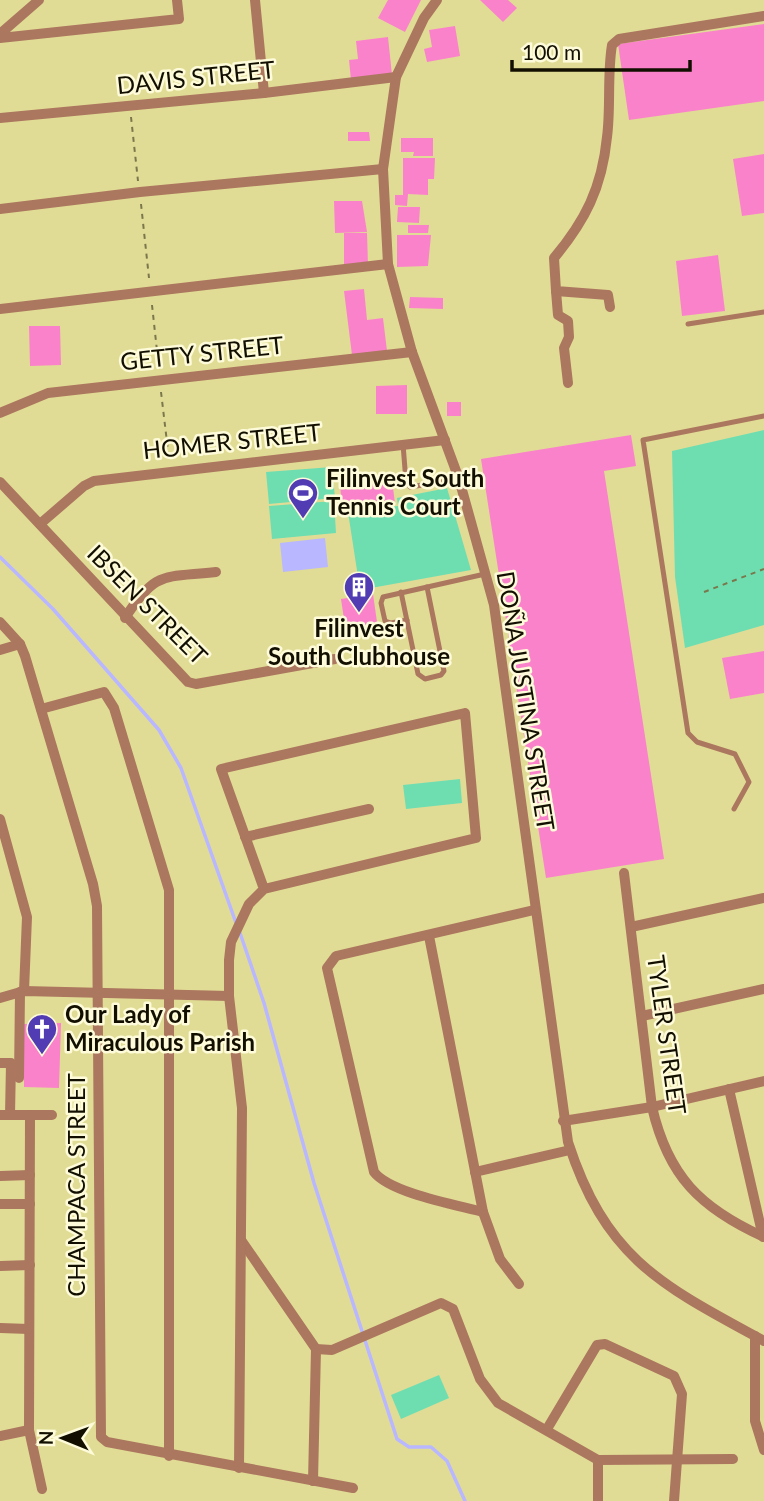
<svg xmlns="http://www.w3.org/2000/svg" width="764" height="1501" font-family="Lato,sans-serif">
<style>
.green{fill:#6edeb1}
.water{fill:#b9b7ff}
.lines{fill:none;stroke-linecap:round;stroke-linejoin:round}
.stream{stroke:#b9b7ff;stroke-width:3.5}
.building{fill:#fa82ca}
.path{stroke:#7b774c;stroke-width:2;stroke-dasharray:5 5;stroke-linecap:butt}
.service{stroke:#ac775f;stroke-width:5}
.minor{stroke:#ac775f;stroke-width:10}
.labels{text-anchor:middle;stroke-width:5;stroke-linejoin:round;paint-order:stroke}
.street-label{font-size:24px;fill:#120f00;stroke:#fdfbd9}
.poi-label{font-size:24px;font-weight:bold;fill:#120f00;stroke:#fdfbd9;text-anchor:start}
</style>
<rect width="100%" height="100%" fill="#e1dc95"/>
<!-- green -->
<g class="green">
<path d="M764,430V625L685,648L675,577L672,451Z"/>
<path d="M332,467L335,498L269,504L266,472Z"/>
<path d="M447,488L471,570L360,590L348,512L398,506L397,498Z"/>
<path d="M334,501L336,533L272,539L269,506Z"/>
<path d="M460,779L462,803L406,809L403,785Z"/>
<path d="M439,1375L449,1398L401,1419L391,1395Z"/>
</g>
<!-- water -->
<path class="water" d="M325,538L328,567L283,572L280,543Z"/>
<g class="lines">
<!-- stream -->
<g class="stream">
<path d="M0,557L53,609L159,730L181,768L236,923"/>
<path d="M240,933L264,1003L314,1183L397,1439L409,1447H431L447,1461L465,1501"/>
</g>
</g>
<!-- building -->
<g class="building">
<path d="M388,0H421L405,32L378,18Z"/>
<path d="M480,0H508L517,8L503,22Z"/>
<path d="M764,24V101L629,120L618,44Z"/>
<path d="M455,26L460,56L427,62L424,49L432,47L429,30Z"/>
<path d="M388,37L392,75L351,80L349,60L358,59L356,41Z"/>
<path d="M348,132H369L370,141H348Z"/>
<path d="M401,138H433V156H413L414,152H401Z"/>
<path d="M764,154V213L742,216L733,159Z"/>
<path d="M403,158H435L434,179H428V195L408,194L407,206L395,205V195H403Z"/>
<path d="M334,201H362L367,232L335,233Z"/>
<path d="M398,207H420L419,223L397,222Z"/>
<path d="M408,225H429L428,233H408Z"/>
<path d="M344,233H367L368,265H344Z"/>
<path d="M397,235H431L428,266L397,267Z"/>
<path d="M718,255L725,311L682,316L676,261Z"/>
<path d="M364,289L367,320L383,318L387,351L352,355L344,291Z"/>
<path d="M410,297L443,298V309L409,308Z"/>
<path d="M29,326H60L61,365L30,366Z"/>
<path d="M407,385V414H376V386Z"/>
<rect x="447" y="402" width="14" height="14"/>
<path d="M631,435L636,466L604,471L664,859L546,878L481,459Z"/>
<path d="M392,479L395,504L342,510L340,484Z"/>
<path d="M373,594L378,629L346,633L341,599Z"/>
<path d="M764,651V693L730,699L722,658Z"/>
<path d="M61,1023L59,1088L24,1087V1024Z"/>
</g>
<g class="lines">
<!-- path -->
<g class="path">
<path d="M131,117L138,181"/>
<path d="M141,204L149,278"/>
<path d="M152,305L159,369"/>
<path d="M161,392L169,459"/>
<path d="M704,592L764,569"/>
</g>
<!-- service -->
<g class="service">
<path d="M688,324L764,312"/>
<path d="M403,444L406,482L410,487L459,479"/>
<path d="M401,592L418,674L425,679L441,675L444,671L427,587"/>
<path d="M407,620L391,623L385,621L381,603L383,597L485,574"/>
<path d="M734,809L749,782L735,754L697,742L688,733L643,440L764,416"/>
</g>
<!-- minor -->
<g class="minor">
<path d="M255,0L264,93"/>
<path d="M437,0L424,18L396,77L383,169L388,264L412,352L459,479L494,605L568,1142C606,1259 661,1285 764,1341"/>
<path d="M0,34L39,0"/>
<path d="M0,38L179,19L177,0"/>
<path d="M0,118L264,93L396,77"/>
<path d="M0,209L140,192L383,169"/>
<path d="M556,291L558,315L568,321L569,337L564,348L568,383"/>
<path d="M610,307L608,295L556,291L554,258C585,221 602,188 607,137C611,107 607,75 612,45L619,39L764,16"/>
<path d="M0,309L388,264"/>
<path d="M0,413L48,393L412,352"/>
<path d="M0,482L188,682L196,684L335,659"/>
<path d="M40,524L84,486L94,481L445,440"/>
<path d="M125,618C156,570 163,578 216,572"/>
<path d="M0,622L20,644L25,656L93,884L97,906L101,1437L107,1442L353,1488"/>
<path d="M0,650L20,644"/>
<path d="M41,709L104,692L114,708L169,890V1456"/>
<path d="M0,819L27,917L24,991"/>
<path d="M245,837L369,809"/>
<path d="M624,873L652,1107C668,1176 700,1208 764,1237"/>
<path d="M631,927L764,898"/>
<path d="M429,936L483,1212L500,1259L519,1284"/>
<path d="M0,998L24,991L229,996"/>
<path d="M642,1016L764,989"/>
<path d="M0,1063H11L10,1115"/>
<path d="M19,1078L20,992"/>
<path d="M729,1089L763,1237"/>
<path d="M0,1115H52"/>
<path d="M30,1115L29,1430L42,1489"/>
<path d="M563,1121L652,1107L764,1081"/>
<path d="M475,1172L570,1150"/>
<path d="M0,1176L30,1175"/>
<path d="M0,1204H30"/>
<path d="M483,1212C457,1205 390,1193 374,1172L327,968L336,956L534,910"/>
<path d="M241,1240L316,1349L313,1481"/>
<path d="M0,1266L30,1265"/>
<path d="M0,1328L29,1329"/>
<path d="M755,1336V1421L764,1450"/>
<path d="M316,1349L332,1350L441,1303L453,1309L480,1379L498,1403L598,1460L733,1459"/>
<path d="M547,1429L597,1345L605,1344L674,1376L682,1394L674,1501"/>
<path d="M0,1436L29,1430"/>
<path d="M239,1468L242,1108L229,996V960L231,942L249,904L264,889L476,838L465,713L221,769L264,889"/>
<path d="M598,1501V1460"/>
</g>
</g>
<!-- icons -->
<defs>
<g id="stadium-pin" transform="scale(1.575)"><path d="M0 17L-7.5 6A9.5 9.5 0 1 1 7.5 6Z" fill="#513cb4" stroke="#fdfbd9"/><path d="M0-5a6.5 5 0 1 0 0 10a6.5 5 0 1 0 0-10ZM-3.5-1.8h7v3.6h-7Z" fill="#fff"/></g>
<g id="building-pin" transform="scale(1.575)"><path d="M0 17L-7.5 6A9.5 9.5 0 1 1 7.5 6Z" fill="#513cb4" stroke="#fdfbd9"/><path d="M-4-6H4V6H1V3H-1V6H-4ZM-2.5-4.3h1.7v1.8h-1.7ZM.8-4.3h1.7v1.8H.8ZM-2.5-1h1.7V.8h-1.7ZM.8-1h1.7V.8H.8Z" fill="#fff"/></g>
<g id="church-pin" transform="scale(1.575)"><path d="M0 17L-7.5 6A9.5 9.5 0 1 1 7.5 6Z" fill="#513cb4" stroke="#fdfbd9"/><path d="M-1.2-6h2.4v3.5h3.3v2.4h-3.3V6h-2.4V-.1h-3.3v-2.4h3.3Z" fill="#fff"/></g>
</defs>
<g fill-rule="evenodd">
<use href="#stadium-pin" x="303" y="493"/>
<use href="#building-pin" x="359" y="587"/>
<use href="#church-pin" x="42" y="1029"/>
</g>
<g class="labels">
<!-- street labels -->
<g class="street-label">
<text transform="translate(196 78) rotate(-6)" y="8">DAVIS STREET</text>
<text transform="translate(202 354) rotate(-6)" y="8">GETTY STREET</text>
<text transform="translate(232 442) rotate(-6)" y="8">HOMER STREET</text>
<text transform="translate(147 605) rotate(45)" y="8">IBSEN STREET</text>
<text transform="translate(525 701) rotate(81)" y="8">DOÑA JUSTINA STREET</text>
<text transform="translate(666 1035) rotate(82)" y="8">TYLER STREET</text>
<text transform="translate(77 1185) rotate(-90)" y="8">CHAMPACA STREET</text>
</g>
<!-- poi labels -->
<g class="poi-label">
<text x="326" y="487">Filinvest South<tspan x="326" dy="28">Tennis Court</tspan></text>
<text x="359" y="637" text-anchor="middle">Filinvest<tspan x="359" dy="28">South Clubhouse</tspan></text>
<text x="65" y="1023">Our Lady of<tspan x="65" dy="28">Miraculous Parish</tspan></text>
</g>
</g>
<!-- north arrow -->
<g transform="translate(63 1438) rotate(271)" stroke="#fdfbd9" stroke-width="5" paint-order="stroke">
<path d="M0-5L12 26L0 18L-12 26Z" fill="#120f00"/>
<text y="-10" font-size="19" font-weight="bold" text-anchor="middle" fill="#120f00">N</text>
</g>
<!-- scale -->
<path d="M512 60v10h178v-10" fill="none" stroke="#120f00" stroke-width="3.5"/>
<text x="522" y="60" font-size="21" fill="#120f00" stroke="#fdfbd9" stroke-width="5" paint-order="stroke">100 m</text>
</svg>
